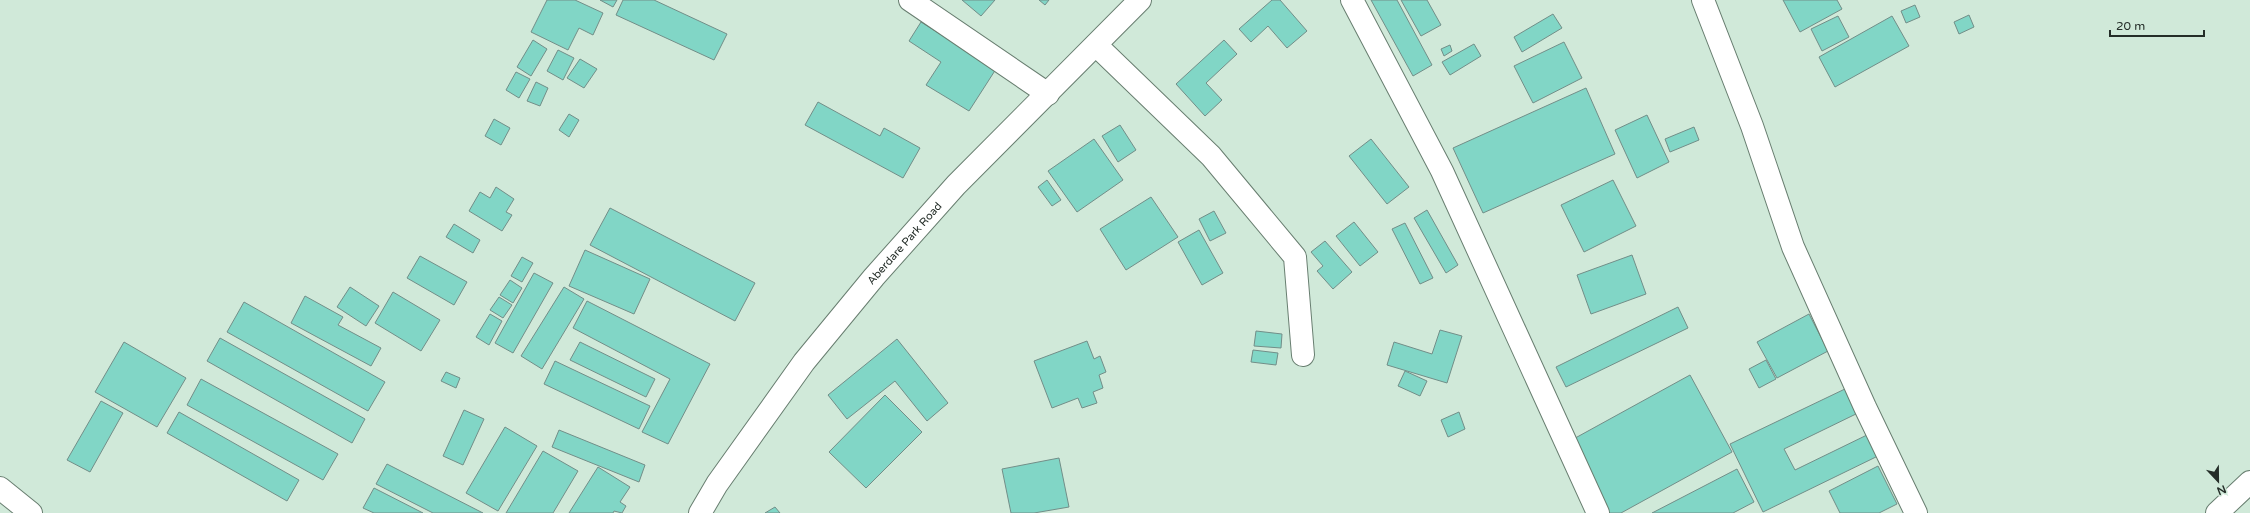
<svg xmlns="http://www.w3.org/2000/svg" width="2250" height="513" font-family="'Varela Round',sans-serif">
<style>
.building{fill:#81d6c6;stroke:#728e88}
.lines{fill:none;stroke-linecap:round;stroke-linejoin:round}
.street-casing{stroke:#687e70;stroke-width:24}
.secondary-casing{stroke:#687e70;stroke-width:24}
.street{stroke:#fff;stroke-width:22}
.secondary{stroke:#fff;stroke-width:22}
.labels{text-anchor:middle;stroke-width:3;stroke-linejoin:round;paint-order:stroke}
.street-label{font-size:11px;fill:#242d28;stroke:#d0e9d9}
</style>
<rect width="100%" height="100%" fill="#d0e9d9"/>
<!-- building -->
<g class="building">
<path d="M547,0H575L603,13L593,35L579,28L568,50L531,32Z"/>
<path d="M600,0H617L613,7Z"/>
<path d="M623,0H654L727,34L714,60L616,15Z"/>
<path d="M962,0H995L981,16Z"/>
<path d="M1039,0H1049L1045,5Z"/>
<path d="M1272,0H1280L1307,31L1287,48L1268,26L1251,42L1239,29Z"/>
<path d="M1371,0H1397L1432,65L1413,76Z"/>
<path d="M1401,0H1427L1441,25L1421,36Z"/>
<path d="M1783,0H1837L1842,9L1800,32Z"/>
<path d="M1915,5L1920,17L1906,23L1901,11Z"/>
<path d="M1553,14L1562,28L1522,52L1514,37Z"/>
<path d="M1969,15L1974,27L1959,34L1954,22Z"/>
<path d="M1838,16L1849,37L1822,51L1811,29Z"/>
<path d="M1892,16L1909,46L1835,87L1819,57Z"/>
<path d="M921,22L996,69L969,111L926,85L941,62L909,41Z"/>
<path d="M533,40L547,49L531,76L517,67Z"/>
<path d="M1224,40L1237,54L1206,83L1222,100L1205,116L1176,84Z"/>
<path d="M1564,42L1582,78L1533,103L1514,66Z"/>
<path d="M1474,44L1481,56L1450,75L1442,62Z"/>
<path d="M1450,45L1452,51L1444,56L1441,49Z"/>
<path d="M558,50L574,58L563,80L547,71Z"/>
<path d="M580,59L597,69L584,88L567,78Z"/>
<path d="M516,72L530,79L519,98L506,90Z"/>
<path d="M536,82L548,88L540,106L527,101Z"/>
<path d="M1586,88L1615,154L1483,213L1453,148Z"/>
<path d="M818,102L880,136L884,128L920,148L903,178L805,125Z"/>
<path d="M569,114L579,120L569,137L559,130Z"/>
<path d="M1647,115L1669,162L1637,178L1615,130Z"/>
<path d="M494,119L510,128L501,145L485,136Z"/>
<path d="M1120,125L1136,150L1118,162L1102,136Z"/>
<path d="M1694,127L1699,140L1670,152L1665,139Z"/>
<path d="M1094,139L1123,180L1077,212L1048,171Z"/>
<path d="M1371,139L1409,187L1387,204L1349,156Z"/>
<path d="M1047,180L1061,200L1052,206L1038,187Z"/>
<path d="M1613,180L1636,226L1584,252L1561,205Z"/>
<path d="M496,187L514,199L506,212L512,215L502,231L469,211L480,192L490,198Z"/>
<path d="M1151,197L1178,237L1126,270L1100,229Z"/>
<path d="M610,208L755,283L735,321L590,245Z"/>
<path d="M1427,210L1458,265L1446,273L1414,218Z"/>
<path d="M1214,211L1226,233L1210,241L1199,219Z"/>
<path d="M1354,222L1378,252L1360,266L1336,236Z"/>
<path d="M1405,223L1433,278L1420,284L1392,229Z"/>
<path d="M454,224L480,240L473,253L446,237Z"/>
<path d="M1199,230L1223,273L1202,285L1178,242Z"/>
<path d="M1325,241L1352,272L1333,289L1317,271L1323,266L1311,252Z"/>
<path d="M585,250L650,279L634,314L569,286Z"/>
<path d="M1632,255L1646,294L1591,314L1577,275Z"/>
<path d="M420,256L467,282L454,305L407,278Z"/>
<path d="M522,257L533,263L522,282L511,276Z"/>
<path d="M534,273L553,283L513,353L495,343Z"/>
<path d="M510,280L522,288L513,303L500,295Z"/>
<path d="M350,287L379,306L366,326L337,307Z"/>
<path d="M564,287L584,299L542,369L521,356Z"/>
<path d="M393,292L440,320L421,351L375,323Z"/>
<path d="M305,296L343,317L338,325L381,348L371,366L291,323Z"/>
<path d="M499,297L512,305L503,318L490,310Z"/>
<path d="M587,301L710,364L668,444L642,432L670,379L573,328Z"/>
<path d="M244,302L385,382L368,411L227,332Z"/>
<path d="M1678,307L1688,328L1566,387L1556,367Z"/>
<path d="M490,314L502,321L489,345L476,337Z"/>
<path d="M1809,314L1828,351L1777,378L1757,342Z"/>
<path d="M1440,330L1462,336L1447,383L1387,365L1394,342L1432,354Z"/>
<path d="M1256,331L1282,334L1281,348L1254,346Z"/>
<path d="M220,338L365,419L352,443L207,361Z"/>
<path d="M897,339L948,403L927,421L895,381L847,419L828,395Z"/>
<path d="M1087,341L1094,359L1100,356L1106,372L1099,375L1103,388L1093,392L1097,403L1082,408L1078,398L1052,408L1034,361Z"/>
<path d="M124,342L186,378L157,427L95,392Z"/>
<path d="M580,342L655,379L646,397L570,360Z"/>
<path d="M1253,350L1278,353L1276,365L1251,362Z"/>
<path d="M1766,360L1776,379L1759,388L1749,369Z"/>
<path d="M555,361L650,406L639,429L544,384Z"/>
<path d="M1405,371L1427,381L1420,396L1398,386Z"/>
<path d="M446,372L460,378L456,388L441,381Z"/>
<path d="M1690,375L1732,452L1621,513H1607L1568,442Z"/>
<path d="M201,379L338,454L323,480L187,405Z"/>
<path d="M1847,388L1858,413L1784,449L1795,470L1869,434L1880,455L1763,512L1730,444Z"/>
<path d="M885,395L922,432L866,488L829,452Z"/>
<path d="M101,401L123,413L90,472L67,460Z"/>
<path d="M464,410L484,419L463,465L443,456Z"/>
<path d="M179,412L299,480L287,501L167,433Z"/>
<path d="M1459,412L1465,429L1448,437L1441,420Z"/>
<path d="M505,427L537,446L498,511L466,493Z"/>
<path d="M559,430L645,465L639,482L552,447Z"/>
<path d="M543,451L578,471L553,513H506Z"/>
<path d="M1059,458L1069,507L1034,513H1011L1002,469Z"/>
<path d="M387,464L483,513H433L376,484Z"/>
<path d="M1878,466L1897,504L1879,513H1840L1829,491Z"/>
<path d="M598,467L630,487L620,502L626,506L622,513L614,511L613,513H569Z"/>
<path d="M1737,469L1754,502L1733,513H1652Z"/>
<path d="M374,488L423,513H374L363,508Z"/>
<path d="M775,507L780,513H765Z"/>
</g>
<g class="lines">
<!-- street casing -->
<g class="street-casing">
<g id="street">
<path d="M910,0L1048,94"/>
<path d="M1352,0L1442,171L1598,513"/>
<path d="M1703,0L1752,126L1793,247L1865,407L1916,513"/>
<path d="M1096,45L1211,156L1295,257L1303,355"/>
<path d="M0,488L31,513"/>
<path d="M2217,513L2250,482"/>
</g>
</g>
<!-- secondary casing -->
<g class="secondary-casing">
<g id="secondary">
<path id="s1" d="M700,513L717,484L804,362L874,277L956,185L1140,0"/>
</g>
</g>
<!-- street -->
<use href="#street" class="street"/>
<!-- secondary -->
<use href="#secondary" class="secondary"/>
</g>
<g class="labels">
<!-- street labels -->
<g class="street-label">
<text dy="4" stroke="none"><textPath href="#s1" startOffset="339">Aberdare Park Road</textPath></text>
</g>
</g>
<!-- north arrow -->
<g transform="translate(2218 481) rotate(158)" stroke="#d0e9d9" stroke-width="3" paint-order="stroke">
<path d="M0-3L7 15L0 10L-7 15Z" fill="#242d28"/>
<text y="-6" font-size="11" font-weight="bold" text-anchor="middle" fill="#242d28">N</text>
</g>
<!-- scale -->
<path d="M2110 30v6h94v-6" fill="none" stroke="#242d28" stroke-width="2"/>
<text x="2116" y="30" font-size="12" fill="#242d28" stroke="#d0e9d9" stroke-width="3" paint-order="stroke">20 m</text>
</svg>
